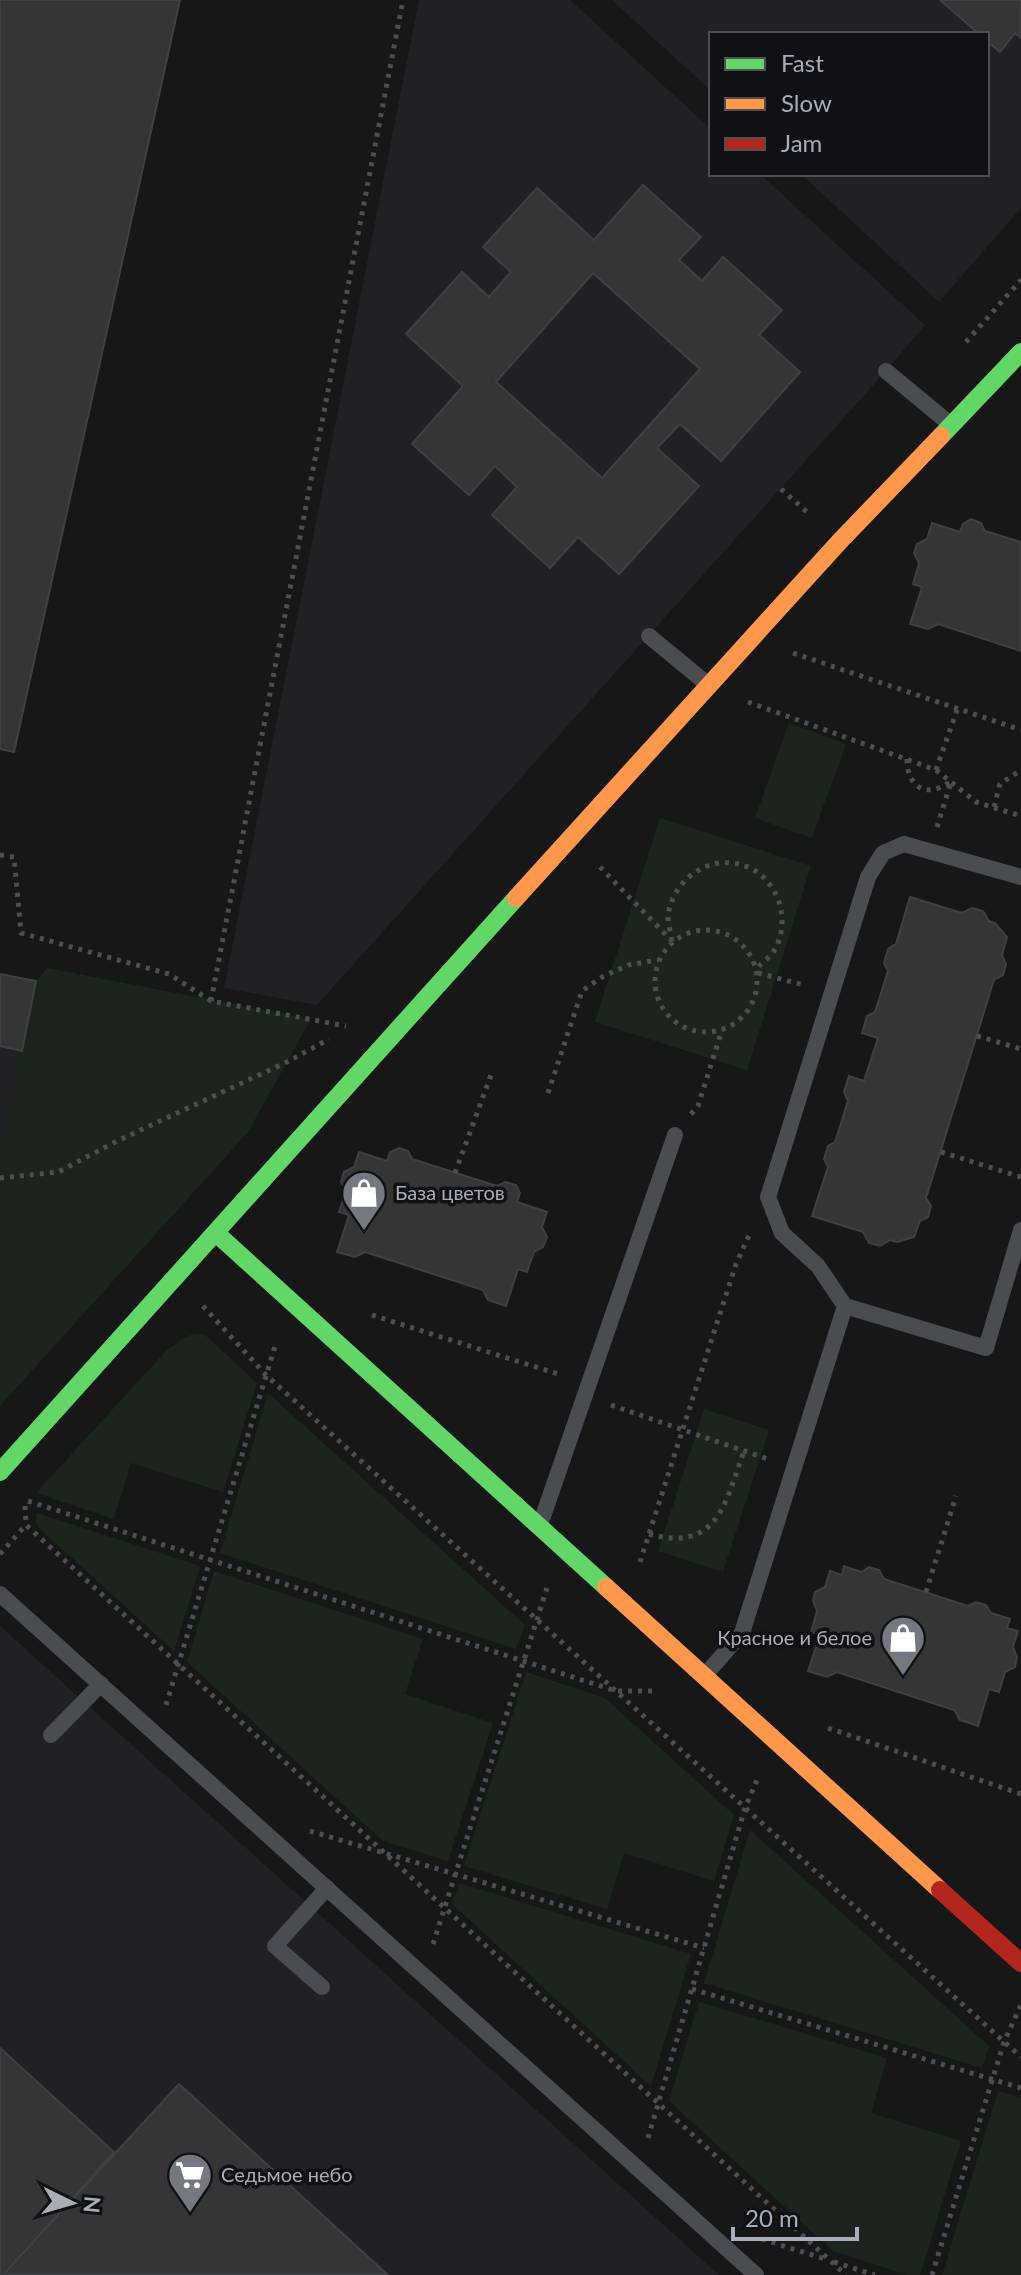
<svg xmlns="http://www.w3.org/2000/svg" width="1021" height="2275" font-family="Lato,sans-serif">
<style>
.built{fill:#212123}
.green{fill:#1d241e}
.building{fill:#353536;stroke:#3f4043;stroke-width:2;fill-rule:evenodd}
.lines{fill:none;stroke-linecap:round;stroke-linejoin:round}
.path{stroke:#4d4e52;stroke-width:5;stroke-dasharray:4 6;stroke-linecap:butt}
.lane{stroke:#4b4c50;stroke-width:16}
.fast{stroke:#63d668;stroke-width:18}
.slow{stroke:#ff974d;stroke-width:18}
.jam{stroke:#b3261e;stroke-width:18}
.labels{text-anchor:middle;stroke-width:7;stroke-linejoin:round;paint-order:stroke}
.poi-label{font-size:20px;fill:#a8adb8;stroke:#111113;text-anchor:start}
</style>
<rect width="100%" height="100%" fill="#171717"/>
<!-- built -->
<g class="built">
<path d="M419,0H570L711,129V174H760L925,325L886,371L317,1005L224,988Z"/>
<path d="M612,0H1021V208L939,302L801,174H987V34H711V91Z"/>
<path d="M0,974L36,981L5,1142L0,1141Z"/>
<path d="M0,1626L719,2275H0Z"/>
</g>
<!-- green -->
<g class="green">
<path d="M789,723L846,744L812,838L755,818Z"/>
<path d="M660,818L811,866L747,1070L595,1022Z"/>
<path d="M47,968L311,1019L248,1132L0,1406V1141H5L36,981Z"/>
<path d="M193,1334H204L257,1383L223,1492L131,1463L114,1519L36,1493L166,1351L182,1339Z"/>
<path d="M268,1393L525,1625L516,1649L220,1553Z"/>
<path d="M704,1409L769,1430L723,1572L658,1551Z"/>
<path d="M37,1513L200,1566L174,1651L38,1527L36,1520Z"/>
<path d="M214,1571L423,1639L405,1694L493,1723L448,1861L383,1841L187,1662Z"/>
<path d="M526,1672L605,1698L734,1815L714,1881L624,1853L607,1909L464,1866Z"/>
<path d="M750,1830L989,2046L982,2068L704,1983Z"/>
<path d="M459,1883L691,1954L651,2086L452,1904Z"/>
<path d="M699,2002L887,2058L871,2113L961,2141L920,2275H908L833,2251L669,2101Z"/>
<path d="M998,2091L1021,2098V2275H942Z"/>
</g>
<!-- building -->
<g class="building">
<path d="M0,0H180L14,752L0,749Z"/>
<path d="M940,0H1021V38L1015,33L1000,52L987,41V34H979Z"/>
<path d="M643,185L701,237L679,260L702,281L723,257L782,310L759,335L800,372L721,461L680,424L657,448L699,486L619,574L578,537L550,568L492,515L517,487L495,466L469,495L412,444L463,386L406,334L462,272L489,297L511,272L483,247L537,188L594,240ZM593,273L700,369L602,478L496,382Z"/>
<path d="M971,519L981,523L985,531L1021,542V651L938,624L928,629L910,624L922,587L913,584L919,563L914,553L917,544L927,539L932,523L960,532L963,524Z"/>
<path d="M910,897L962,913L972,908L983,911L989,921L995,923L1007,937L1002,955L1006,964L1003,975L994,980L926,1198L931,1206L928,1217L920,1221L914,1237L897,1242L890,1240L880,1246L869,1243L863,1232L812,1216L828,1167L824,1159L828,1146L835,1142L848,1101L844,1092L849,1076L864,1081L878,1038L862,1033L867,1016L875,1012L888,971L884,963L888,949L896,944Z"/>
<path d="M0,974L36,981L22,1051L0,1046Z"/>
<path d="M399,1148L408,1151L412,1159L497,1186L505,1182L516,1185L520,1193L517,1202L547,1212L542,1227L547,1237L543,1247L534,1252L527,1272L518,1269L506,1306L488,1300L483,1290L365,1252L355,1257L337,1252L349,1215L339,1212L346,1191L341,1182L344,1172L354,1167L359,1152L387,1161L390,1152Z"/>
<path d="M844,1566L861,1572L869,1567L879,1570L884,1579L968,1606L976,1602L986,1605L991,1613L1010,1619L1007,1628L1018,1631L1013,1647L1017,1657L1015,1667L1005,1672L999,1692L989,1689L978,1726L960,1720L954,1710L837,1672L827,1677L808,1671L820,1635L811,1632L817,1611L813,1601L815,1592L825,1587L830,1571L842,1575Z"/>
<path d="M0,2048L114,2152L3,2275H0Z"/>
<path d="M179,2084L388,2275H3Z"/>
</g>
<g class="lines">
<!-- path -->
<g class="path">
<path d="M966,342L1021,280"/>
<path d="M781,489L807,512"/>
<path d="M793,653L1021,730"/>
<path d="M748,702L936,770L976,802L1021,816"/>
<path d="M907,759C907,787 926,799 950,782"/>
<path d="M936,770L957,710"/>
<path d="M994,807L1000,784L1021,770"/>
<path d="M937,827L951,782"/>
<path d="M0,855L14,857L21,933L169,974L211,1001L346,1026"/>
<path d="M600,867L671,940"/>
<circle cx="706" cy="981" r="51"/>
<path d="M672,941C671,933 668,924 668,917C671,886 699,860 731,863C773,866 795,916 774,951C770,957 762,963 757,968"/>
<path d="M758,973L804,985"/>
<path d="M211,1001L403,0"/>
<path d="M977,1036L1021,1049"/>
<path d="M548,1093L582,991L602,977L628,965L658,960"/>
<path d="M691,1114L698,1106L722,1030"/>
<path d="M941,1152L1021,1177"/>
<path d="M455,1173L491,1075"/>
<path d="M0,1178L58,1172L117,1141L287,1062L329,1039"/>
<path d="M203,1306L266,1375L1021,2057"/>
<path d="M372,1315L561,1375"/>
<path d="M611,1405L768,1459"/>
<path d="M28,1501L616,1691H656"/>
<path d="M25,1506L26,1525L846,2275"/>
<path d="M649,1534C719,1553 725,1502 744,1451"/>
<path d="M0,1554L26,1525"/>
<path d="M640,1562L736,1264L751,1231"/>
<path d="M926,1592L956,1496"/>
<path d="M166,1705L276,1343"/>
<path d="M828,1728L1021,1794"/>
<path d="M310,1831L704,1948"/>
<path d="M433,1944L547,1588"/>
<path d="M692,1989L1021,2088"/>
<path d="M648,2138L745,1808L757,1780"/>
<path d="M762,2239L825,2259"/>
<path d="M834,2262L875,2275"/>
<path d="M932,2275L1004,2042L1021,2005"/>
</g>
<!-- lane -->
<g class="lane">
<path d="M886,371L950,424"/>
<path d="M649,636L706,683"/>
<path d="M1021,877L904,844L883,853L868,877L768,1197L782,1233L818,1266L845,1306L986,1348L1021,1230"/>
<path d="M541,1522L675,1135"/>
<path d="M0,1594L756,2275"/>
<path d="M705,1675L742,1633L845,1306"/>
<path d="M51,1735L101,1684"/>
<path d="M322,1987L275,1946L327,1888"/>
</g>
<!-- fast -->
<g class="fast">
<path d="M941,436L1021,352"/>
<path d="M217,1234L606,1587"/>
<path d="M0,1472L516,898"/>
</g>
<!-- slow -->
<g class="slow">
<path d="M516,898L840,541L941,436"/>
<path d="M606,1587L940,1890"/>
</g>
<!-- jam -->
<path class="jam" d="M940,1890L1021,1963"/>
</g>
<!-- icons -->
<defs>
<g id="shop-pin" transform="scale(2.3)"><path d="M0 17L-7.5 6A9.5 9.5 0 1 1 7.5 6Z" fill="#757880" stroke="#111113"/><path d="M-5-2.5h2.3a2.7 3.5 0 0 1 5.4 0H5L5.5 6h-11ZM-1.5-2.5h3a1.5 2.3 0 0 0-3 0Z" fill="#fff"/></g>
<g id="supermarket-pin" transform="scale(2.3)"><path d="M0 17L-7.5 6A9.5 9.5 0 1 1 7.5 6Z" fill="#757880" stroke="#111113"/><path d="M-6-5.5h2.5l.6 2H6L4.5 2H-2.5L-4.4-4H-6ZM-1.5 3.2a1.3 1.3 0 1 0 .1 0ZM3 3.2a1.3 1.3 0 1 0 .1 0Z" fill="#fff"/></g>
</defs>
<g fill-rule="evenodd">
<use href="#shop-pin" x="364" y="1193"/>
<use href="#shop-pin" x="903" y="1638"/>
<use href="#supermarket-pin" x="190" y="2175"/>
</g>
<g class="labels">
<!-- poi labels -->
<g class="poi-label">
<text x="395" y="1200">База цветов</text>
<text x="872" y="1645" text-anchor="end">Красное и белое</text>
<text x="221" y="2182">Седьмое небо</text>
</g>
</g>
<!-- legend -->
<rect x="709" y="32" width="280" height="144" fill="#111113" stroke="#4d4f55" stroke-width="2"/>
<rect x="725" y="58" width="40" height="12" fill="#63d668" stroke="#4d4f55" stroke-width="2"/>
<text x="781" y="72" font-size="24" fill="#a8adb8">Fast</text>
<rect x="725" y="98" width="40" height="12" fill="#ff974d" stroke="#4d4f55" stroke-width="2"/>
<text x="781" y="112" font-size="24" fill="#a8adb8">Slow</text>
<rect x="725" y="138" width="40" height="12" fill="#b3261e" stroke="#4d4f55" stroke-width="2"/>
<text x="781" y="152" font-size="24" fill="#a8adb8">Jam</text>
<!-- north arrow -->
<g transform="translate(72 2203) rotate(95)" stroke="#111113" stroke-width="6" paint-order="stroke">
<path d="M0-6L14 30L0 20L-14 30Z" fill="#a8adb8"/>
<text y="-12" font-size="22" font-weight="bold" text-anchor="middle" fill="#a8adb8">N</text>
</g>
<!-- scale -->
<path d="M733 2227v12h124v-12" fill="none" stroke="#a8adb8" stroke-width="4"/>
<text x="745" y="2227" font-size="24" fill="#a8adb8" stroke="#111113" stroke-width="6" paint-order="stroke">20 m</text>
</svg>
